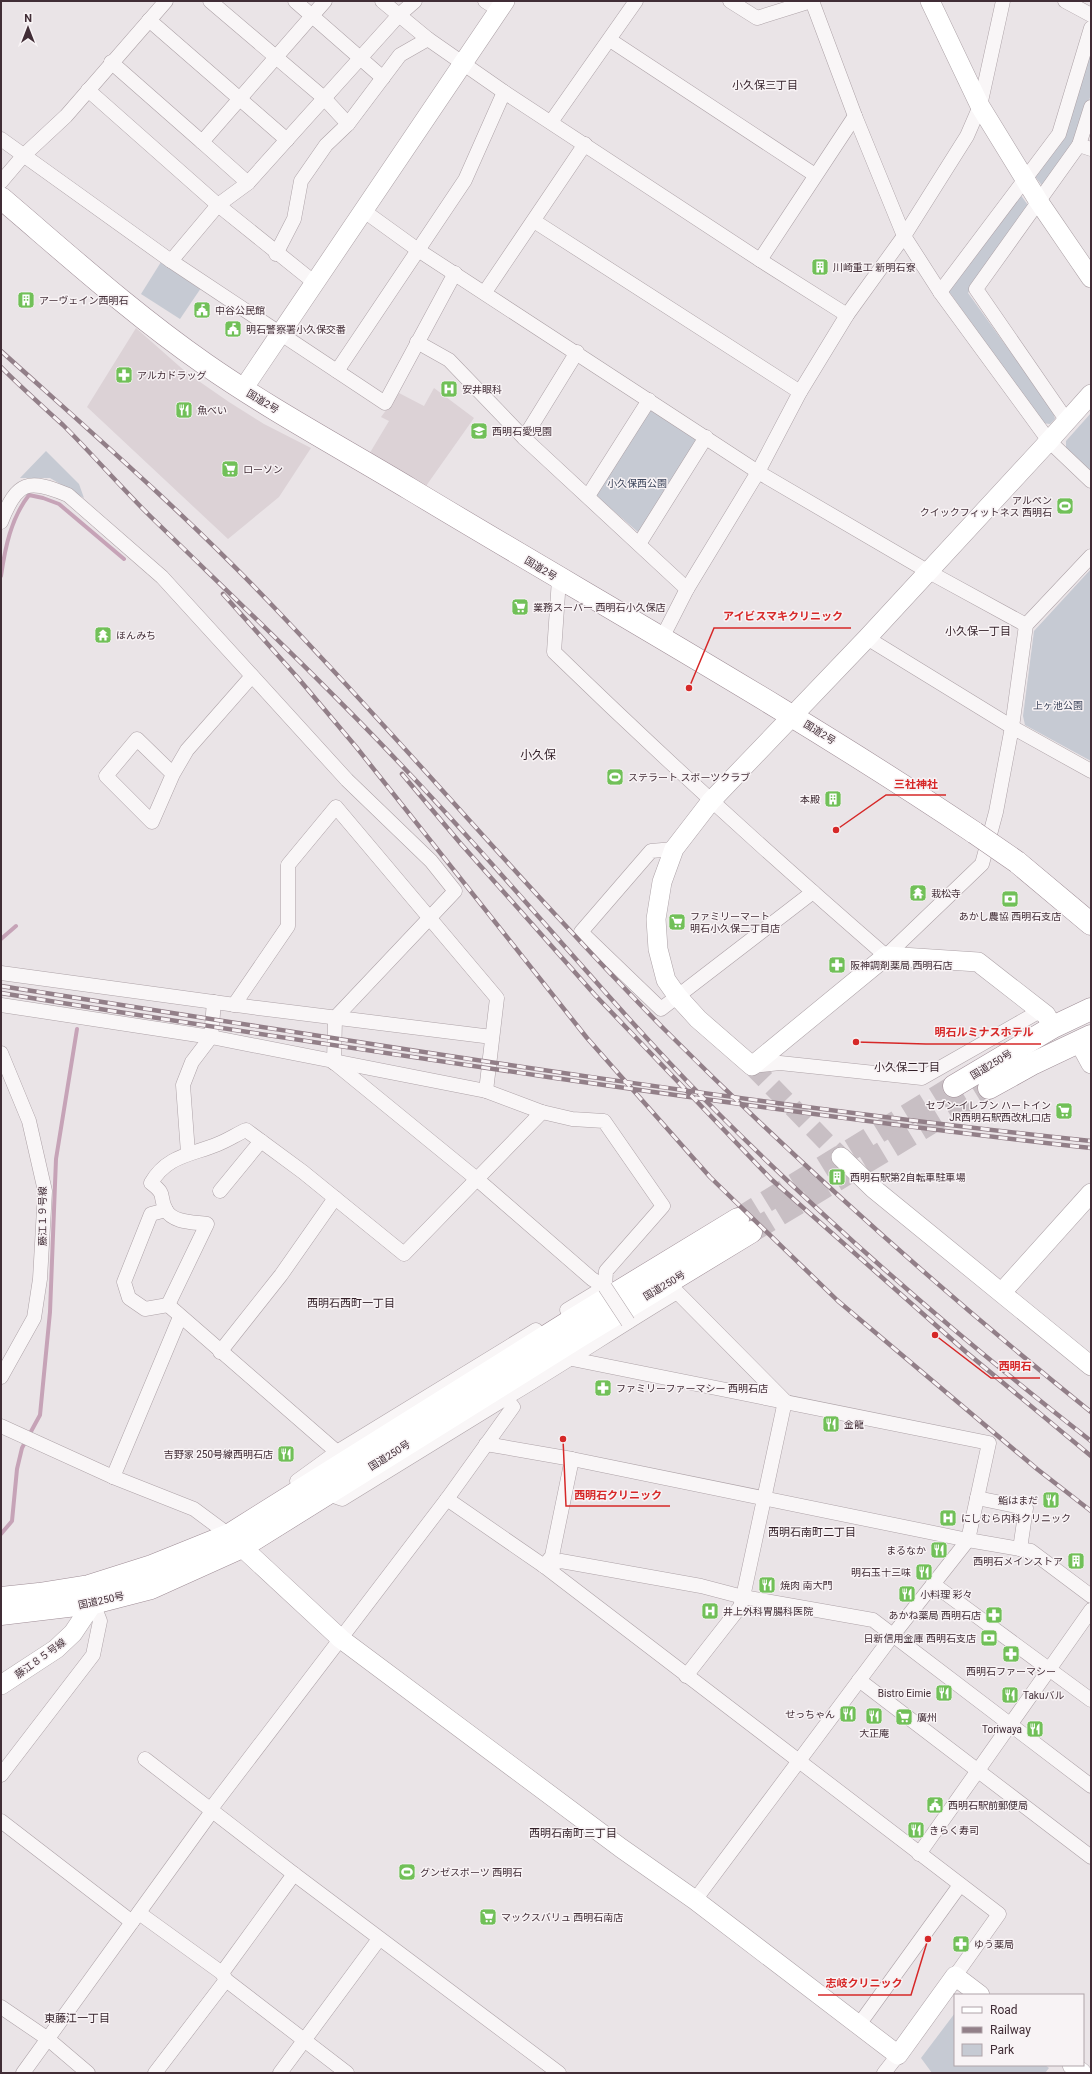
<svg xmlns="http://www.w3.org/2000/svg" width="1092" height="2074" font-family="Roboto,'Noto Sans JP',sans-serif">
<style>
.built{fill:#dcd2d6}
.green{fill:#c6cad3}
.lines{fill:none;stroke-linecap:round;stroke-linejoin:round}
.stream{stroke:#c6a3b7;stroke-width:4}
.secondary-tunnel{stroke:#c8bfc4;stroke-width:19;stroke-dasharray:19 10;stroke-linecap:butt}
.highway-tunnel{stroke:#c8bfc4;stroke-width:22;stroke-dasharray:22 11;stroke-linecap:butt}
.street-casing{stroke:#ada2a7;stroke-width:15}
.secondary-casing{stroke:#ada2a7;stroke-width:20}
.highway-casing{stroke:#9f8d96;stroke-width:23}
.street{stroke:#f9f6f7;stroke-width:14}
.secondary{stroke:#fff;stroke-width:19}
.highway{stroke:#fff;stroke-width:22}
.rail-casing{stroke:#927f88;stroke-width:4.5}
.rail{stroke:#f8f3f5;stroke-width:3;stroke-dasharray:9;stroke-linecap:butt}
.street-bridge-casing{stroke:#ada2a7;stroke-width:15;stroke-linecap:butt}
.highway-bridge-casing{stroke:#9f8d96;stroke-width:23;stroke-linecap:butt}
.street-bridge{stroke:#f9f6f7;stroke-width:14}
.highway-bridge{stroke:#fff;stroke-width:22}
.labels{text-anchor:middle;stroke-width:3;stroke-linejoin:round;paint-order:stroke}
.poi-label{font-size:10px;fill:#412d36;stroke:#f8f3f5;text-anchor:start}
.street-label{font-size:10px;fill:#412d36;stroke:#f8f3f5}
.park-label{font-size:10px;fill:#3c455b;stroke:#f8f3f5}
.neighbourhood-label{font-size:11px;fill:#321f27;stroke:#f8f3f5}
.quarter-label{font-size:12px;fill:#321f27;stroke:#f8f3f5}
.leader{fill:none;stroke:#d62828;stroke-width:1.5}
.callout-dot{fill:#d62828;stroke:#f8f3f5;stroke-width:1.5}
.callout-label{font-size:11px;text-anchor:middle;font-weight:bold;fill:#d62828;stroke:#f8f3f5;stroke-width:3;stroke-linejoin:round;paint-order:stroke}
</style>
<rect width="100%" height="100%" fill="#eae4e7"/>
<!-- built -->
<g class="built">
<path d="M136,328L187,373L229,402L264,424L311,448L279,497L228,539L87,407Z"/>
<path d="M434,388L474,418L426,486L368,456L389,421L381,417L399,393L424,406Z"/>
</g>
<!-- green -->
<g class="green">
<path d="M1091,40V94L1077,141L1044,188L1033,174L1062,135Z"/>
<path d="M1020,194L1030,208L968,293L1053,411L1055,419L1050,424L1042,423L948,290Z"/>
<path d="M161,262L201,288L180,319L141,294Z"/>
<path d="M651,409L697,438L698,442L643,531L638,532L594,494Z"/>
<path d="M1091,413V472L1066,449V441Z"/>
<path d="M46,451L79,484L84,498L50,478H20Z"/>
<path d="M1091,569V761L1025,725L1023,716L1034,631Z"/>
<path d="M955,2013V2065H1045L1049,2068L1045,2073H932L921,2058Z"/>
</g>
<g class="lines">
<!-- stream -->
<g class="stream">
<path d="M1,576C5,548 11,518 29,495L43,498L59,504L124,559"/>
<path d="M1,939L16,926"/>
<path d="M1,1534L12,1521L17,1469L22,1448L40,1415L50,1312L56,1159L77,1029"/>
</g>
<!-- secondary-tunnel -->
<path class="secondary-tunnel" d="M752,1066L841,1157"/>
<!-- highway-tunnel -->
<g class="highway-tunnel">
<path d="M738,1219L954,1086"/>
<path d="M751,1232L989,1088"/>
</g>
<!-- street casing -->
<g class="street-casing">
<g id="street">
<path d="M210,1L324,98L348,124"/>
<path d="M295,1L383,78"/>
<path d="M382,1L428,39L504,92L760,260L847,315"/>
<path d="M485,1L499,10"/>
<path d="M730,1L757,18L811,1"/>
<path d="M812,1L855,116L904,236L940,292L1049,441L1091,481"/>
<path d="M1065,1L1091,15"/>
<path d="M149,20L287,140"/>
<path d="M610,40L815,175"/>
<path d="M111,62L202,142L325,1"/>
<path d="M88,90L218,205L315,283"/>
<path d="M551,122L636,1"/>
<path d="M1,139L171,261L385,403L455,273"/>
<path d="M202,142L248,183"/>
<path d="M1079,145L1091,149"/>
<path d="M1,182L23,156L66,116L166,1"/>
<path d="M364,211L418,250L758,472L929,572L1026,625"/>
<path d="M534,221L800,392"/>
<path d="M276,254L294,219L301,181L326,145L348,124L400,55L428,39"/>
<path d="M760,260L855,116"/>
<path d="M171,261L218,205L248,183L399,15L415,1"/>
<path d="M485,292L585,144"/>
<path d="M940,292L1059,134L1091,28"/>
<path d="M417,342L449,360L524,438L687,589"/>
<path d="M337,371L465,180L504,92"/>
<path d="M1067,421L976,289L1079,145L1091,107"/>
<path d="M524,438L577,352"/>
<path d="M588,496L649,400"/>
<path d="M1,522C17,481 28,478 68,495L162,577L347,780L431,861L455,891L335,1018L334,1063"/>
<path d="M639,544L706,437"/>
<path d="M559,579L554,652C662,757 773,858 886,956L982,864L996,812L1012,727L1026,625L1091,556"/>
<path d="M662,638L687,589L758,472L800,392L847,315L904,236L967,136L980,106L1003,1"/>
<path d="M867,638L1012,727L1091,771"/>
<path d="M173,774L137,739L106,776L152,822L173,774L187,750L252,676"/>
<path d="M674,849L651,851L581,932L661,1009L813,892"/>
<path d="M1,973L258,1008L492,1037"/>
<path d="M1,1005L211,1037L486,1091L542,1112L572,1119L604,1121L663,1206L606,1271L605,1287"/>
<path d="M234,1005L288,926V865L336,807L497,998L486,1091"/>
<path d="M1,1053L29,1121L45,1191L40,1279L34,1318L1,1377"/>
<path d="M336,1064L478,1180L592,1279L605,1287"/>
<path d="M752,1066L780,1063L922,1078L1040,1011"/>
<path d="M188,1153L183,1085L192,1062L211,1037L214,1002"/>
<path d="M220,1191L261,1141"/>
<path d="M166,1210L151,1214L124,1282L129,1298L145,1309L168,1305"/>
<path d="M168,1305L207,1224C194,1222 173,1223 166,1210C158,1196 168,1196 151,1183C167,1155 192,1155 218,1144C228,1140 237,1134 246,1130L303,1172L404,1254L542,1112"/>
<path d="M168,1305L337,1452"/>
<path d="M567,1310L605,1287"/>
<path d="M220,1352L281,1275L335,1198"/>
<path d="M572,1359L989,1443L968,1540L893,1635L695,1900"/>
<path d="M1,1426L113,1477L194,1509L229,1535"/>
<path d="M486,1444L572,1459L968,1540L1031,1551L1091,1596"/>
<path d="M113,1477L180,1317"/>
<path d="M297,1481L337,1452L536,1330"/>
<path d="M328,1494L342,1499L506,1398"/>
<path d="M977,1498L1026,1508L1020,1549"/>
<path d="M447,1499L544,1566L999,1914L955,1976"/>
<path d="M544,1566L561,1561L701,1586L743,1597L873,1620L1091,1786"/>
<path d="M544,1566L552,1556L572,1459"/>
<path d="M933,1584L1091,1700"/>
<path d="M686,1676L740,1607L743,1597L785,1401"/>
<path d="M859,1680L1091,1857"/>
<path d="M145,1759L294,1874L559,2073"/>
<path d="M1,1775L93,1655L100,1621L93,1603"/>
<path d="M1,1821L132,1922"/>
<path d="M919,1854L1091,1610"/>
<path d="M139,1913L222,1973L226,1980L347,2073"/>
<path d="M222,1973L294,1874"/>
<path d="M1,2007L48,2039L88,2073"/>
<path d="M858,2026L960,1885"/>
<path d="M23,2073L210,1814V1810L447,1499L513,1407L506,1398C564,1364 620,1326 677,1292L785,1401"/>
<path d="M155,2073L226,1980"/>
<path d="M280,2073L379,1939"/>
<path d="M884,2073L898,2055"/>
</g>
</g>
<!-- secondary casing -->
<g class="secondary-casing">
<g id="secondary">
<path d="M930,1L980,106L1039,202L1091,278"/>
<path d="M243,389L505,1"/>
<path d="M1053,1027L1046,1015L978,962L886,956L752,1066L698,1019L678,997L666,980L658,949L656,919L662,882L674,849L711,801L867,638L1049,441L1091,394"/>
<path d="M1079,1042L1091,1064"/>
<path d="M841,1157L874,1189L1091,1366"/>
<path d="M1002,1292L1091,1193"/>
<path d="M231,1537L341,1639L621,1848L695,1900L898,2055L955,1976L980,1995"/>
<path d="M1,1685L56,1649L73,1633L93,1603L91,1592"/>
<path d="M1072,2065L1082,2073"/>
</g>
</g>
<!-- highway casing -->
<g class="highway-casing">
<g id="highway">
<path d="M1,198C68,255 133,314 205,364C271,410 342,448 410,489C599,603 792,710 975,833"/>
<path d="M1017,862L1091,924"/>
<path d="M954,1086L1053,1027L1091,1009"/>
<path d="M989,1088L1034,1063L1091,1036"/>
<path d="M1,1598L39,1594L89,1586L152,1566L229,1535L572,1320L738,1219"/>
<path d="M1,1614L93,1603L151,1588L242,1547L580,1336L751,1232"/>
</g>
</g>
<!-- street -->
<use href="#street" class="street"/>
<!-- secondary -->
<use href="#secondary" class="secondary"/>
<!-- highway -->
<use href="#highway" class="highway"/>
<!-- rail casing -->
<g class="rail-casing">
<g id="rail">
<path d="M1,351C92,433 184,513 269,602C403,742 528,891 664,1029C799,1164 942,1292 1091,1412"/>
<path d="M1,367C21,387 42,406 63,425C92,454 119,485 148,514C234,598 322,681 405,769C513,882 610,1005 721,1116C837,1232 962,1340 1091,1441"/>
<path d="M223,594L298,678L357,748L587,1038L710,1177L838,1301L1037,1469L1091,1511"/>
<path d="M402,774L461,844L595,995L771,1179L966,1352L1091,1456"/>
<path d="M1,986C363,1043 726,1102 1091,1141"/>
<path d="M1,993C183,1023 365,1050 548,1077C729,1103 909,1128 1091,1148"/>
</g>
</g>
<!-- rail -->
<use href="#rail" class="rail"/>
<!-- street-bridge casing -->
<g class="street-bridge-casing">
<path id="street-bridge" d="M605,1287L628,1322"/>
</g>
<!-- highway-bridge casing -->
<g class="highway-bridge-casing">
<path id="highway-bridge" d="M975,833L1017,862"/>
</g>
<!-- street-bridge -->
<use href="#street-bridge" class="street-bridge"/>
<!-- highway-bridge -->
<use href="#highway-bridge" class="highway-bridge"/>
</g>
<!-- icons -->
<defs>
<g id="building-square" transform="scale(0.9)"><rect x="-9" y="-9" width="18" height="18" rx="4" fill="#71c058" stroke="#f8f3f5"/><path d="M-4-6H4V6H1V3H-1V6H-4ZM-2.5-4.3h1.7v1.8h-1.7ZM.8-4.3h1.7v1.8H.8ZM-2.5-1h1.7V.8h-1.7ZM.8-1h1.7V.8H.8Z" fill="#fff"/></g>
<g id="civic-square" transform="scale(0.9)"><rect x="-9" y="-9" width="18" height="18" rx="4" fill="#71c058" stroke="#f8f3f5"/><path d="M-.6-6.5H3V-4.5H.6V-3L4-1V1h2V6H-6V1h2V-1L-.6-3ZM-1.2 2.5V6h2.4V2.5Z" fill="#fff"/></g>
<g id="pharmacy-square" transform="scale(0.9)"><rect x="-9" y="-9" width="18" height="18" rx="4" fill="#71c058" stroke="#f8f3f5"/><path d="M-2-6h4v4h4v4h-4v4h-4v-4h-4v-4h4Z" fill="#fff"/></g>
<g id="hospital-square" transform="scale(0.9)"><rect x="-9" y="-9" width="18" height="18" rx="4" fill="#71c058" stroke="#f8f3f5"/><path d="M-5-5h3v3.5h4V-5h3V5h-3V1.5h-4V5h-3Z" fill="#fff"/></g>
<g id="restaurant-square" transform="scale(0.9)"><rect x="-9" y="-9" width="18" height="18" rx="4" fill="#71c058" stroke="#f8f3f5"/><path d="M-5-6h1v4h1v-4h1v4h1v-4h1v5L-1.5 .5V6h-2V.5L-5-1ZM5-6V6H3V1.5H1.5Q1.5-4 5-6Z" fill="#fff"/></g>
<g id="school-square" transform="scale(0.9)"><rect x="-9" y="-9" width="18" height="18" rx="4" fill="#71c058" stroke="#f8f3f5"/><path d="M0-5L7-2L0 1L-7-2ZM-4 1L0 2.5L4 1V4Q0 6-4 4Z" fill="#fff"/></g>
<g id="supermarket-square" transform="scale(0.9)"><rect x="-9" y="-9" width="18" height="18" rx="4" fill="#71c058" stroke="#f8f3f5"/><path d="M-6-5.5h2.5l.6 2H6L4.5 2H-2.5L-4.4-4H-6ZM-1.5 3.2a1.3 1.3 0 1 0 .1 0ZM3 3.2a1.3 1.3 0 1 0 .1 0Z" fill="#fff"/></g>
<g id="stadium-square" transform="scale(0.9)"><rect x="-9" y="-9" width="18" height="18" rx="4" fill="#71c058" stroke="#f8f3f5"/><path d="M0-5a6.5 5 0 1 0 0 10a6.5 5 0 1 0 0-10ZM-3.5-1.8h7v3.6h-7Z" fill="#fff"/></g>
<g id="temple-square" transform="scale(0.9)"><rect x="-9" y="-9" width="18" height="18" rx="4" fill="#71c058" stroke="#f8f3f5"/><path d="M0-6L5-2H3V0L6.5 2.5H4V6H1.5V3h-3V6H-4V2.5H-6.5L-3 0V-2H-5Z" fill="#fff"/></g>
<g id="bank-square" transform="scale(0.9)"><rect x="-9" y="-9" width="18" height="18" rx="4" fill="#71c058" stroke="#f8f3f5"/><path d="M-6-4H6V4H-6ZM0-2.3a2.3 2.3 0 1 0 0 4.6a2.3 2.3 0 1 0 0-4.6Z" fill="#fff"/></g>
</defs>
<g fill-rule="evenodd">
<use href="#building-square" x="820" y="267"/>
<use href="#building-square" x="26" y="300"/>
<use href="#civic-square" x="202" y="310"/>
<use href="#civic-square" x="233" y="329"/>
<use href="#pharmacy-square" x="124" y="375"/>
<use href="#hospital-square" x="449" y="389"/>
<use href="#restaurant-square" x="184" y="410"/>
<use href="#school-square" x="479" y="431"/>
<use href="#supermarket-square" x="230" y="469"/>
<use href="#stadium-square" x="1065" y="506"/>
<use href="#supermarket-square" x="520" y="607"/>
<use href="#temple-square" x="103" y="635"/>
<use href="#stadium-square" x="615" y="777"/>
<use href="#building-square" x="833" y="799"/>
<use href="#temple-square" x="918" y="893"/>
<use href="#bank-square" x="1010" y="899"/>
<use href="#supermarket-square" x="677" y="922"/>
<use href="#pharmacy-square" x="837" y="965"/>
<use href="#supermarket-square" x="1064" y="1111"/>
<use href="#building-square" x="837" y="1177"/>
<use href="#pharmacy-square" x="603" y="1388"/>
<use href="#restaurant-square" x="831" y="1424"/>
<use href="#restaurant-square" x="286" y="1454"/>
<use href="#restaurant-square" x="1051" y="1500"/>
<use href="#hospital-square" x="948" y="1518"/>
<use href="#restaurant-square" x="939" y="1550"/>
<use href="#building-square" x="1076" y="1561"/>
<use href="#restaurant-square" x="924" y="1572"/>
<use href="#restaurant-square" x="767" y="1585"/>
<use href="#restaurant-square" x="907" y="1594"/>
<use href="#hospital-square" x="710" y="1611"/>
<use href="#pharmacy-square" x="994" y="1615"/>
<use href="#bank-square" x="989" y="1638"/>
<use href="#pharmacy-square" x="1011" y="1654"/>
<use href="#restaurant-square" x="944" y="1693"/>
<use href="#restaurant-square" x="1010" y="1695"/>
<use href="#restaurant-square" x="848" y="1714"/>
<use href="#restaurant-square" x="874" y="1716"/>
<use href="#supermarket-square" x="904" y="1717"/>
<use href="#restaurant-square" x="1035" y="1729"/>
<use href="#civic-square" x="935" y="1805"/>
<use href="#restaurant-square" x="916" y="1830"/>
<use href="#stadium-square" x="407" y="1872"/>
<use href="#supermarket-square" x="488" y="1917"/>
<use href="#pharmacy-square" x="961" y="1944"/>
</g>
<g class="labels">
<!-- poi labels -->
<g class="poi-label">
<text x="833" y="271">川崎重工 新明石寮</text>
<text x="39" y="304">アーヴェイン西明石</text>
<text x="215" y="314">中谷公民館</text>
<text x="246" y="333">明石警察署小久保交番</text>
<text x="137" y="379">アルカドラッグ</text>
<text x="462" y="393">安井眼科</text>
<text x="197" y="414">魚べい</text>
<text x="492" y="435">西明石愛児園</text>
<text x="243" y="473">ローソン</text>
<text x="1052" y="504" text-anchor="end">アルペン<tspan x="1052" dy="12">クイックフィットネス 西明石</tspan></text>
<text x="533" y="611">業務スーパー 西明石小久保店</text>
<text x="116" y="639">ほんみち</text>
<text x="628" y="781">ステラート スポーツクラブ</text>
<text x="820" y="803" text-anchor="end">本殿</text>
<text x="931" y="897">栽松寺</text>
<text x="690" y="920">ファミリーマート<tspan x="690" dy="12">明石小久保二丁目店</tspan></text>
<text x="1010" y="920" text-anchor="middle">あかし農協 西明石支店</text>
<text x="850" y="969">阪神調剤薬局 西明石店</text>
<text x="1051" y="1109" text-anchor="end">セブン-イレブン ハートイン<tspan x="1051" dy="12">JR西明石駅西改札口店</tspan></text>
<text x="850" y="1181">西明石駅第2自転車駐車場</text>
<text x="616" y="1392">ファミリーファーマシー 西明石店</text>
<text x="844" y="1428">金龍</text>
<text x="273" y="1458" text-anchor="end">吉野家 250号線西明石店</text>
<text x="1038" y="1504" text-anchor="end">鮨はまだ</text>
<text x="961" y="1522">にしむら内科クリニック</text>
<text x="926" y="1554" text-anchor="end">まるなか</text>
<text x="1063" y="1565" text-anchor="end">西明石メインストア</text>
<text x="911" y="1576" text-anchor="end">明石玉十三味</text>
<text x="780" y="1589">焼肉 南大門</text>
<text x="920" y="1598">小料理 彩々</text>
<text x="723" y="1615">井上外科胃腸科医院</text>
<text x="981" y="1619" text-anchor="end">あかね薬局 西明石店</text>
<text x="976" y="1642" text-anchor="end">日新信用金庫 西明石支店</text>
<text x="1011" y="1675" text-anchor="middle">西明石ファーマシー</text>
<text x="931" y="1697" text-anchor="end">Bistro Eimie</text>
<text x="1023" y="1699">Takuバル</text>
<text x="835" y="1718" text-anchor="end">せっちゃん</text>
<text x="917" y="1721">廣州</text>
<text x="1022" y="1733" text-anchor="end">Toriwaya</text>
<text x="874" y="1737" text-anchor="middle">大正庵</text>
<text x="948" y="1809">西明石駅前郵便局</text>
<text x="929" y="1834">きらく寿司</text>
<text x="420" y="1876">グンゼスポーツ 西明石</text>
<text x="501" y="1921">マックスバリュ 西明石南店</text>
<text x="974" y="1948">ゆう薬局</text>
</g>
<!-- street labels -->
<g class="street-label">
<text transform="translate(263 401) rotate(31)" y="4">国道2号</text>
<text transform="translate(541 568) rotate(31)" y="4">国道2号</text>
<text transform="translate(820 732) rotate(32)" y="4">国道2号</text>
<text transform="translate(991 1064) rotate(-31)" y="4">国道250号</text>
<text transform="translate(42 1216) rotate(-90)" y="4">藤江１９号線</text>
<text transform="translate(664 1285) rotate(-31)" y="4">国道250号</text>
<text transform="translate(389 1455) rotate(-32)" y="4">国道250号</text>
<text transform="translate(101 1600) rotate(-12)" y="4">国道250号</text>
<text transform="translate(40 1658) rotate(-36)" y="4">藤江８５号線</text>
</g>
<!-- park labels -->
<g class="park-label">
<text x="637" y="487">小久保西公園</text>
<text x="1058" y="709">上ヶ池公園</text>
</g>
<!-- neighbourhood labels -->
<g class="neighbourhood-label">
<text x="765" y="89">小久保三丁目</text>
<text x="978" y="635">小久保一丁目</text>
<text x="907" y="1071">小久保二丁目</text>
<text x="351" y="1307">西明石西町一丁目</text>
<text x="812" y="1536">西明石南町二丁目</text>
<text x="573" y="1837">西明石南町三丁目</text>
<text x="77" y="2022">東藤江一丁目</text>
</g>
<!-- quarter labels -->
<g class="quarter-label">
<text x="538" y="759">小久保</text>
</g>
</g>
<!-- callouts -->
<path class="leader" d="M689 688L714 628H851M836 830L886 795H946M856 1042L926 1044H1041M935 1335L991 1378H1040M563 1439L566 1506H670M928 1939L911 1995H818"/>
<g class="callout-dot">
<circle cx="689" cy="688" r="4"/>
<circle cx="836" cy="830" r="4"/>
<circle cx="856" cy="1042" r="4"/>
<circle cx="935" cy="1335" r="4"/>
<circle cx="563" cy="1439" r="4"/>
<circle cx="928" cy="1939" r="4"/>
</g>
<g class="callout-label">
<text x="783" y="620">アイビスマキクリニック</text>
<text x="916" y="788">三社神社</text>
<text x="984" y="1036">明石ルミナスホテル</text>
<text x="1015" y="1370">西明石</text>
<text x="618" y="1499">西明石クリニック</text>
<text x="864" y="1987">志岐クリニック</text>
</g>
<!-- border -->
<rect width="1092" height="2074" fill="none" stroke="#412d36" stroke-width="4"/>
<!-- legend -->
<rect x="954" y="1994" width="130" height="72" fill="#f8f3f5" stroke="#afa4a9"/>
<rect x="962" y="2007" width="20" height="6" fill="#ffffff" stroke="#afa4a9"/>
<text x="990" y="2014" font-size="12" fill="#412d36">Road</text>
<rect x="962" y="2027" width="20" height="6" fill="#927f88" stroke="#afa4a9"/>
<text x="990" y="2034" font-size="12" fill="#412d36">Railway</text>
<rect x="962" y="2044" width="20" height="12" fill="#c6cad3" stroke="#afa4a9"/>
<text x="990" y="2054" font-size="12" fill="#412d36">Park</text>
<!-- north arrow -->
<g transform="translate(28 28)" stroke="#f8f3f5" stroke-width="3" paint-order="stroke">
<path d="M0-3L7 15L0 10L-7 15Z" fill="#412d36"/>
<text y="-6" font-size="11" font-weight="bold" text-anchor="middle" fill="#412d36">N</text>
</g>
</svg>
